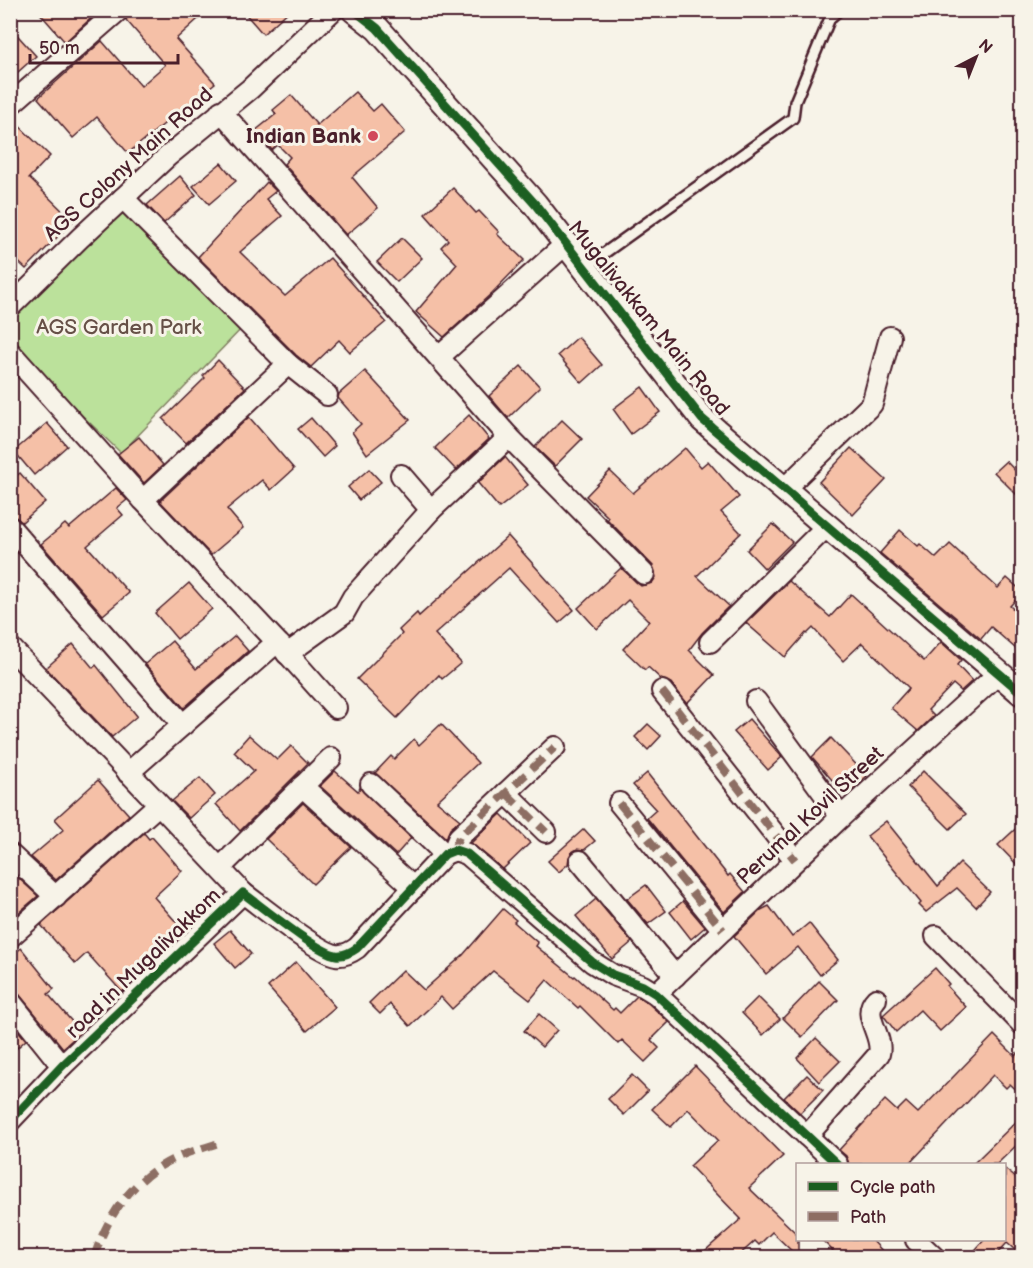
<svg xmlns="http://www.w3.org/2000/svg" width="1033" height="1268" font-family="'Balsamiq Sans',sans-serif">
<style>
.green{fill:#bbe19b;stroke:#828063;stroke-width:1.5}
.building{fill:#f5c0a7;stroke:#4a1f2b;stroke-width:1.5}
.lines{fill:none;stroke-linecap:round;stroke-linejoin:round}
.service-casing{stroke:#4a1f2b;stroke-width:14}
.minor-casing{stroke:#4a1f2b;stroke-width:24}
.tertiary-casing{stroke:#4a1f2b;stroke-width:28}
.service{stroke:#f7f3e8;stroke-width:9}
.minor{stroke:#f7f3e8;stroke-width:20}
.tertiary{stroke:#f7f3e8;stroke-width:24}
.quiet{stroke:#8d6e63;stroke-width:8;stroke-dasharray:15 8;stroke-linecap:butt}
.cycleway-casing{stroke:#f7f3e8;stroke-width:13}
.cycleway{stroke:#1b5e20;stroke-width:9}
.poi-dot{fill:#d1495b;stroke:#f7f3e8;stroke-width:2}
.labels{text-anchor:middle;stroke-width:6;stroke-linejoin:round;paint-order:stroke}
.poi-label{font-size:21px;font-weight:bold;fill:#4a1f2b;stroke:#f7f3e8;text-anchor:end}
.street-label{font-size:21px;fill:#4a1f2b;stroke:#f7f3e8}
.park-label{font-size:21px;fill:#665047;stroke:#f7f3e8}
</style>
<rect width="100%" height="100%" fill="#f7f3e8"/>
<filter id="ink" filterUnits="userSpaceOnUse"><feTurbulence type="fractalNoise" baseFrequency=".0167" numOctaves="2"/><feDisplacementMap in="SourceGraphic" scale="12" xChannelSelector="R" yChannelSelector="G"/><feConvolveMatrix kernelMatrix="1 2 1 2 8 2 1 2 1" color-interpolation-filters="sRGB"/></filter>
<g filter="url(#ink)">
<!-- green -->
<path class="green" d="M123,199L245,325L121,453L11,347L10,308Z"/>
<!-- building -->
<g class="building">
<path d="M37,10H100L65,42Z"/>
<path d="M131,10H208L176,39L215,83L128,153L97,117L73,138L38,98L102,41L141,86L165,65L126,20Z"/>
<path d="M242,10H290L263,34Z"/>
<path d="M10,27L36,56L10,79Z"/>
<path d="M355,92L373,111L381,104L405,132L352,177L378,208L346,235L284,164L290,157L278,145L272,150L255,131L276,114L273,110L291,95L317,125Z"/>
<path d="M10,117L50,156L29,178L73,221L26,269L10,254Z"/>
<path d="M221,163L236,181L209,204L193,186Z"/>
<path d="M180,176L196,195L164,223L147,205Z"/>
<path d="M267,182L276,191L266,199L282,216L240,252L285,296L330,258L386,322L350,352L339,340L311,367L296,355L198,257Z"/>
<path d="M453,188L476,213L479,211L499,232L497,234L524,260L492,293L444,337L416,312L457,264L441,247L448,240L425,214Z"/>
<path d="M402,238L422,258L397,282L377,262Z"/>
<path d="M578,337L602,365L582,383L558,355Z"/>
<path d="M218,360L245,388L186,443L163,419L205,378L203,376Z"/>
<path d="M521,366L540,387L508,418L489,396Z"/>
<path d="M365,371L410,420L367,454L352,432L361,424L338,398L339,394Z"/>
<path d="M642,387L660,412L631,434L613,409Z"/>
<path d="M469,415L489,439L456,470L435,448Z"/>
<path d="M249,417L294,469L271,490L262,480L227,509L243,528L211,555L160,501Z"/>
<path d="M311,418L335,446L323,457L298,429Z"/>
<path d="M562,420L582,439L555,466L535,447Z"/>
<path d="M47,423L67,446L34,475L14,451Z"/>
<path d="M139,437L163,465L144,483L118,454Z"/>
<path d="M685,448L701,467L708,461L739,497L721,512L741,533L697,576L729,606L702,633L689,650L714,675L687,703L671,683L661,679L648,667L645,670L623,649L649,621L628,600L597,629L578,608L621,568L641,586L652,583L656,577L653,566L607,519L608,517L586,496L610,471L633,493Z"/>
<path d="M851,448L886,480L853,515L819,482Z"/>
<path d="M505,457L528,485L499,508L478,483Z"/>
<path d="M1006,461L1023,479V501L994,472Z"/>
<path d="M369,469L381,482L359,500L348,487Z"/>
<path d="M20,473L45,502L22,522L14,516L10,515V481Z"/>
<path d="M116,488L127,500L117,508L123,515L87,546L129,593L103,615L41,544L65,524L69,528Z"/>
<path d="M773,524L792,542L765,569L747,550Z"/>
<path d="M900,530L918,546L920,544L936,558L950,544L998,588L1007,578L1023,592L1010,606L1023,618V655L991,627L981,639L880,553Z"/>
<path d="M508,536L574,610L559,623L509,568L435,634L461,663L442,679L439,675L397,718L357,679L402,634L399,630L417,613L419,616Z"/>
<path d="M789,581L830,617L851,594L924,661L941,642L961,660L957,665L972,681L961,691L953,684L928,710L934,716L918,731L891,708L909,688L862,643L843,661L813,628L807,634L806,633L785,657L746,623Z"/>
<path d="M189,583L212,609L177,639L155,613Z"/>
<path d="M235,636L248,651L184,708L145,664L172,641L196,669Z"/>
<path d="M73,644L93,668L96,665L137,716L112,737L46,668Z"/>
<path d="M749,719L782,757L768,770L734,732Z"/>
<path d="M441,724L478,763L437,801L460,820L450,829L446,838L375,773L391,756L394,759L414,739L419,745Z"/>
<path d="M648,724L661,736L648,750L635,737Z"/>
<path d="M249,735L277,760L291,746L308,763L240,831L216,804L254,771L234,752Z"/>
<path d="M831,738L867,776L846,796L812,757Z"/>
<path d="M335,771L358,791L360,788L411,838L396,855L320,786Z"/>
<path d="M923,771L966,814L950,829L908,787Z"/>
<path d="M647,773L728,876L730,874L745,892L724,912L647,818L656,810L633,785Z"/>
<path d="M200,778L215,795L189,818L172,801Z"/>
<path d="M98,780L129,815L56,880L31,857L64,829L55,819Z"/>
<path d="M303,803L351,847L313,884L266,839Z"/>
<path d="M501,814L530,843L503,869L471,843Z"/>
<path d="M886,821L938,886L960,863L990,892L976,907L957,888L926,912L919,905L921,903L867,836Z"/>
<path d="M1023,822V871L998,845Z"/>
<path d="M584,829L595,841L584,850L577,849L572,852L569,857L568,864L559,872L548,861Z"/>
<path d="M144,833L149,839L152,837L182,871L154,897L185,932L122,992L87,953L75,964L41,925Z"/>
<path d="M14,874L38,896L10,920V877Z"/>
<path d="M646,885L666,911L648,924L627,899Z"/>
<path d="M596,899L632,942L612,959L576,916Z"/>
<path d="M683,901L705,927L691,939L670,912Z"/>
<path d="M769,906L792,937L809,923L838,960L820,975L798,947L766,974L734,936L761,910Z"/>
<path d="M503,909L516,920L514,922L538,943L536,946L574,977L575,976L613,1010L615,1008L620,1013L637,996L649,1004L669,1022L651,1040L659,1048L645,1062L622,1040L618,1044L580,1006L578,1008L547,980L530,1000L493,971L452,1009L441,997L410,1026L390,1004L380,1014L369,1003L403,970L424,990L463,955Z"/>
<path d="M230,930L251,954L235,968L214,943Z"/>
<path d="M21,948L54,989L48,994L81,1032L63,1048L19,994L10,989V958Z"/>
<path d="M296,962L335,1007L307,1031L268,987Z"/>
<path d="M935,968L949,984L947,986L966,1007L940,1031L920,1010L896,1032L883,1015Z"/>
<path d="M819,981L838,1000L802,1037L783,1018Z"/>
<path d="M758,997L780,1019L763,1035L742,1013Z"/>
<path d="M539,1014L557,1030L542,1047L524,1031Z"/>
<path d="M10,1021L26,1040L10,1054Z"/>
<path d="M994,1035L1015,1056L1023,1048V1096L1010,1084L1006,1088L993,1075L909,1164H849L846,1156L839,1150L885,1100L897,1111L906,1102L918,1113Z"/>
<path d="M816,1038L840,1061L819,1082L797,1058Z"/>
<path d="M695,1066L783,1156L749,1188L798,1235V1257L772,1232L759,1245L755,1241L737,1257H698L741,1219L690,1166L718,1140L688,1109L671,1127L652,1109Z"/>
<path d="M632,1075L648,1091L624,1115L608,1099Z"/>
<path d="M807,1075L823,1090L800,1113L784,1098Z"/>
<path d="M1023,1115V1139L997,1164H973Z"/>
<path d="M1005,1169L1023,1184V1257L1007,1243L994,1257H969L985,1239H1005Z"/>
<path d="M821,1239H871L888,1257H839Z"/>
</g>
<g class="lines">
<!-- service casing -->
<g class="service-casing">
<path id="service" d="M585,267L793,118L795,102L830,18L839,10"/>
</g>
<!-- minor casing -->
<g class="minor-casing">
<g id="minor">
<path d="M10,105L119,10"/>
<path d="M221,111L509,437L644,574"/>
<path d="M123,198L288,364L143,500"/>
<path d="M10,307L80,238L168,156L250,89L333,10"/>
<path d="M10,352L143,500L277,642L128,773"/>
<path d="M439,357L567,243"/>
<path d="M288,364L327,395"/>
<path d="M784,489L872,404L890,337"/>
<path d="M431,510L509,437"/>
<path d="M10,527L183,725"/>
<path d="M710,642L827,526"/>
<path d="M279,644L336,708"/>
<path d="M10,647L243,893"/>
<path d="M287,654L344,613L353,597L431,510L401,475"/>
<path d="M662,691L795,860"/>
<path d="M756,701L841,817"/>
<path d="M371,784L445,854"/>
<path d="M302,786L414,888"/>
<path d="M506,793L546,832"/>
<path d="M619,803L723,930"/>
<path d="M453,851L459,837L555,747"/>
<path d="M10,854L56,897"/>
<path d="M580,861L675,976"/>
<path d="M220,868L331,758"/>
<path d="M936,936L1022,1024"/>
<path d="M10,937L158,805"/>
<path d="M656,994L841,817L999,673"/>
<path d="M10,1001L62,1066"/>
<path d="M10,1121L62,1066L243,893C261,906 317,952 336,955C344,956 350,953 357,948L445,854L455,850L467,854L592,962L613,975L643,986L656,994L837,1164"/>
<path d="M807,1136L879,1054C884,1035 860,1015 876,999"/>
<path d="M916,1240L935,1258"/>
</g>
</g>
<!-- tertiary casing -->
<g class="tertiary-casing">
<path id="tertiary" d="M354,10L377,28L535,204L702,419L1022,693"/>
</g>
<!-- service -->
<use href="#service" class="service"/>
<!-- minor -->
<use href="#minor" class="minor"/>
<!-- tertiary -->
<use href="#tertiary" class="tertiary"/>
<!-- quiet -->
<g class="quiet">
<path d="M662,691L795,860"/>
<path d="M506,793L546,832"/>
<path d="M619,803L723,930"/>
<path d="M453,851L459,837L555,747"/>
<path d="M94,1258C107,1214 136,1175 178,1157C191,1151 205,1148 218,1143"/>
</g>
<!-- cycleway casing -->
<g class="cycleway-casing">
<g id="cycleway">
<path d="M354,10L377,28L535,204L702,419L1022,693"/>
<path d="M10,1121L62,1066L243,893C261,906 317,952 336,955C344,956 350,953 357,948L445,854L455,850L467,854L592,962L613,975L643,986L656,994L837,1164"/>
</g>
</g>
<!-- cycleway -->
<use href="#cycleway" class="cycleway"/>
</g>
</g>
<!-- markers -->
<circle class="poi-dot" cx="373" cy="136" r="6"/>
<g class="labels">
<!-- poi labels -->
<g class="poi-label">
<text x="361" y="143">Indian Bank</text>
</g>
<!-- street labels -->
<g class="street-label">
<text transform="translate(128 164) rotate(-42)" y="7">AGS Colony Main Road</text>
<text transform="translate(649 318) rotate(51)" y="7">Mugalivakkam Main Road</text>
<text transform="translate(810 815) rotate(-43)" y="7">Perumal Kovil Street</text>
<text transform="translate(143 963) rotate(-44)" y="7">road in Mugalivakkom</text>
</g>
<!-- park labels -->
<g class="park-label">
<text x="119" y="334">AGS Garden Park</text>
</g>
</g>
<!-- margin -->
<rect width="1033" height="1268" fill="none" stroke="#f7f3e8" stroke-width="36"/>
<rect x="18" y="18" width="997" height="1232" fill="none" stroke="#4a1f2b" stroke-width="2" filter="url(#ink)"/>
<!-- legend -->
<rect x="796" y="1163" width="210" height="78" fill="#f7f3e8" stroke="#b29e9c" stroke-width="1.5"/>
<rect x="808" y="1182" width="30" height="9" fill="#1b5e20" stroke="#b29e9c" stroke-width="1.5"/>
<text x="850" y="1193" font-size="18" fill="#4a1f2b">Cycle path</text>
<rect x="808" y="1212" width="30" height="9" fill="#8d6e63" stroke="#b29e9c" stroke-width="1.5"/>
<text x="850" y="1223" font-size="18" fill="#4a1f2b">Path</text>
<!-- north arrow -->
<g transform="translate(976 57) rotate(42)" stroke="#f7f3e8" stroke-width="4.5" paint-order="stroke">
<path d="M0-4.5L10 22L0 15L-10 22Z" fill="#4a1f2b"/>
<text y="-9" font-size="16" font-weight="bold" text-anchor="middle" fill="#4a1f2b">N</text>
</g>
<!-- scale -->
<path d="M30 54v9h148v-9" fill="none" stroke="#4a1f2b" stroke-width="3"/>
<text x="39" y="54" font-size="18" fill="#4a1f2b" stroke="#f7f3e8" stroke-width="4.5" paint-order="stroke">50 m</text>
</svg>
